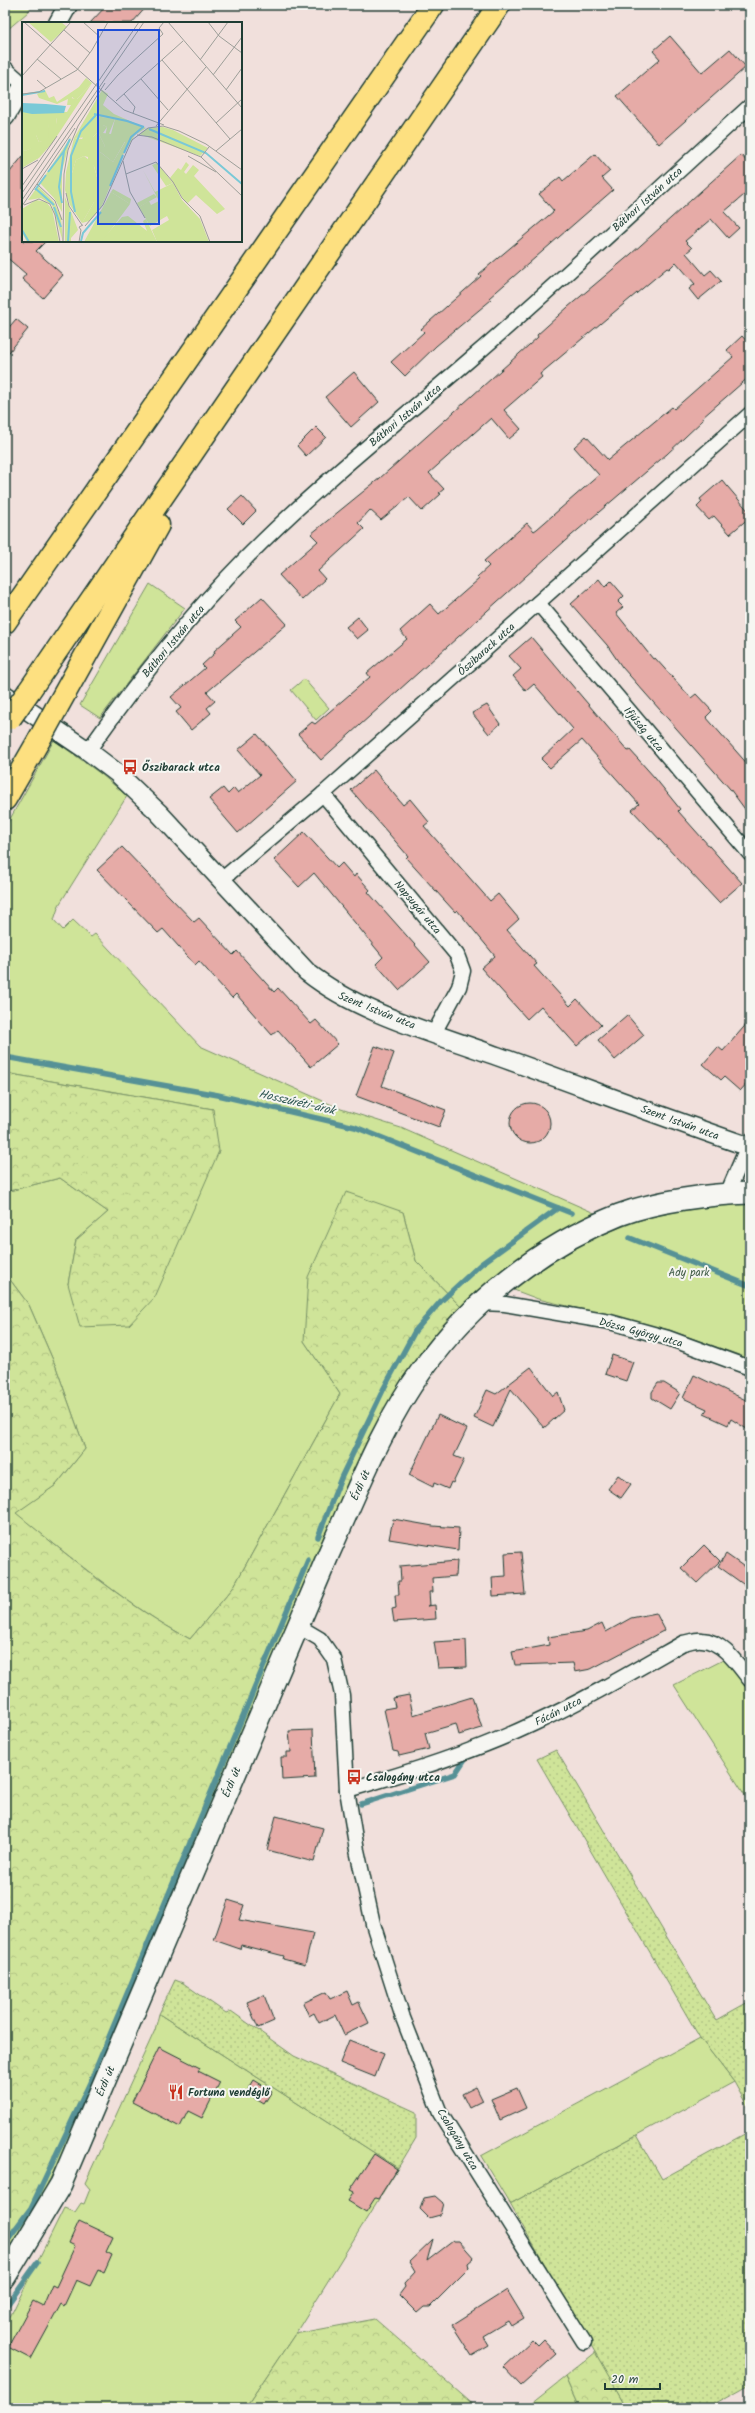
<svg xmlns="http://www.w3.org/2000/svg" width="755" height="2413" font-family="Kalam,sans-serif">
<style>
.green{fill:#cfe499;stroke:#779066}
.forest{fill:url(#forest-crowns);stroke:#779066}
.garden{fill:url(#garden-dots);stroke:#779066}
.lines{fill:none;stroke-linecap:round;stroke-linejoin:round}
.stream{stroke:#569196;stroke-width:5.5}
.building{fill:#e6aba7;stroke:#1f3d34}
.minor-casing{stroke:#1f3d34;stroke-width:17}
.tertiary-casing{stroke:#1f3d34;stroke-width:21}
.secondary-casing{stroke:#1f3d34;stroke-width:24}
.motorway-casing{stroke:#1f3d34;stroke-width:25}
.minor{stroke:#f6f6f2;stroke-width:14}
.tertiary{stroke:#f6f6f2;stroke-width:18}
.secondary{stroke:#f6f6f2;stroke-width:21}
.motorway{stroke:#fde080;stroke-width:22}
.motorway-bridge-casing{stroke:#1f3d34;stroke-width:25;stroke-linecap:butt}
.motorway-bridge{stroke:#fde080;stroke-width:22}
.labels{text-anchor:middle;stroke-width:4;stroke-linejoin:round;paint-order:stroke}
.street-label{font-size:11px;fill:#1f3d34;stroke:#f6f6f2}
.poi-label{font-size:11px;font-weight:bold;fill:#1f3d34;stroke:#f6f6f2;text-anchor:start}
.park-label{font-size:11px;fill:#425e48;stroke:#f6f6f2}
.water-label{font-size:12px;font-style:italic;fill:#315955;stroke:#f6f6f2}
.inset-river{fill:none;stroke:#7ac9d7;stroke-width:2}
.inset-road{fill:none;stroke:#9d9f99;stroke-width:1}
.view{fill:#1d4ed8;fill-opacity:0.15;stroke:#1d4ed8;stroke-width:2}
.inset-edge{fill:none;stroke:#1f3d34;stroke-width:2}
</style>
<defs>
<pattern id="forest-crowns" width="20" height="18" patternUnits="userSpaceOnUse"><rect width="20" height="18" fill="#cfe499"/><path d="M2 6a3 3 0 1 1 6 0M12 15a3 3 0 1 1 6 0" fill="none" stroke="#b1c484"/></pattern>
<pattern id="garden-dots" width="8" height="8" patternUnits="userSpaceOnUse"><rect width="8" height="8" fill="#cfe499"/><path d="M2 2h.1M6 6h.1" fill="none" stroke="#b1c484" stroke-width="1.8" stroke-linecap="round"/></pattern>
</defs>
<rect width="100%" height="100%" fill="#f1e0dc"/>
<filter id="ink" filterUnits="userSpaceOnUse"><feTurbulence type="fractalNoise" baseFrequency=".025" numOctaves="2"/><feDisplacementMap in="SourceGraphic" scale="8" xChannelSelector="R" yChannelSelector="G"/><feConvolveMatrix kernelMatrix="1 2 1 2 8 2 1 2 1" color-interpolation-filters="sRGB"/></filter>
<g filter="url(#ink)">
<!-- green -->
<g class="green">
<path d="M5,5H32L28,12L7,30L5,29Z"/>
<path d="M150,584L185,608L100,718L80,705Z"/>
<path d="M304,679L329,708L316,720L291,690Z"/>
<path d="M54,740L101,774L127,796L59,905L54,920L63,930L73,920L91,937L95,934L200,1046L341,1109L401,1128L599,1215L462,1308L416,1261L403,1212L304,1341L340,1394L233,1588L190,1639C127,1606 71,1557 15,1513L56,1485L85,1449L56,1367L29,1305L5,1273V1192L60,1178L108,1212L76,1240L68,1284L213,1109L5,1073V828Z"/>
<path d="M731,1204H750V1359L669,1330L538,1299L514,1290C555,1257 606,1228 659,1215C682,1210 707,1207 731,1204Z"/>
<path d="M735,1654L750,1672V1803L674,1685Z"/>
<path d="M159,2014L398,2168L295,2334L245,2408H5V2327L64,2208L75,2212L81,2203L84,2204L90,2189L85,2183L155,2030Z"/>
<path d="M700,2038L734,2082L510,2204L481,2156Z"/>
<path d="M565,2377L579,2408H526Z"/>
</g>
<!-- forest -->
<g class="forest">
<path d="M5,1073L213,1109L219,1151L155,1297L129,1325L80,1327L68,1284L76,1240L108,1212L60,1178L5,1192Z"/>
<path d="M346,1192L403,1212L416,1261L462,1308L374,1435L324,1536L93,2091L32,2216L5,2259V1273L29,1305L56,1367L85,1449L56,1485L16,1513C71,1558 127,1606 190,1639L233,1588L340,1394L304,1341L308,1277Z"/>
<path d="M375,2319L477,2408H245L295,2334Z"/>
<path d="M596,2352L627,2408H579L565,2377Z"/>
</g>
<!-- garden -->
<g class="garden">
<path d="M556,1750L716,2020L750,2001V2111L734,2082L700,2038L537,1759Z"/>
<path d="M175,1980L183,1983L226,2013L231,2011L294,2056L416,2112V2138L398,2168L159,2014Z"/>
<path d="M750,2131V2384L707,2408H627L510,2204L637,2135L662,2179Z"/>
</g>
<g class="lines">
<!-- stream -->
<g class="stream">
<path d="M5,1057L218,1095L355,1127L571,1213"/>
<path d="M630,1238L750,1286"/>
<path d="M318,1537L341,1478L384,1388L415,1331L441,1301L481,1264L558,1208"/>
<path d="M361,1804L455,1774L465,1759"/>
<path d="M5,2243L31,2208L89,2085L308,1560"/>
<path d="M5,2308L37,2263"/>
</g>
</g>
<!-- building -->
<g class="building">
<path d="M107,5H148L132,23H90Z"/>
<path d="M670,36L702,73L730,49L746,67L659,144L617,96L660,59L653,51Z"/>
<path d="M595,154L610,171L602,178L613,190L489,298L491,300L436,346L405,376L391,362L424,332L421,329L481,276L479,274L554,211L539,194L560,177L563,181Z"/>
<path d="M741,155L750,165V190L724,212L739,228L728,238L711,219L685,241L692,248L686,253L705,275L711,270L721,281L698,300L689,289L695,284L676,262L669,269L667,268L540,374L542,377L504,410L521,429L509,439L491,418L429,473L444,489L439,493L441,494L422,511L409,497L381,520L370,510L358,523L364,529L318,571L325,579L302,600L279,575L318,541L311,534L380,478L538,337L537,335L568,307L631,254Z"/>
<path d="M23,156V241H46L36,251L63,275L43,298L22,279L26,274L5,256V178Z"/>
<path d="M16,319L28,329L5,357V332Z"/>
<path d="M742,336L750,345V376L702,418L703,420L667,454L565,541L321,760L298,734L312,722L315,724L370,677L367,673L407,639L400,631L430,604L439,614L479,579L477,577L489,566L484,561L527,523L534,531L537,529L599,475L574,447L586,436L608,460L672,407L674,409L733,357L727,350Z"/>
<path d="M354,372L379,402L351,427L325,397Z"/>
<path d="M316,427L326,437L306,456L297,446Z"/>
<path d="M722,480L750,513V517L730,534L714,516L709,520L697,507L702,502L700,499Z"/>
<path d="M242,496L256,511L243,524L228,509Z"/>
<path d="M599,579L605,587L611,581L624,596L618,602L623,607L616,613L653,659L655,658L691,698L696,694L712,711L706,717L750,767V816L730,789L622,667L607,645L571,604Z"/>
<path d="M262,597L287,624L207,692L215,701L207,708L211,713L191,730L176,712L181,708L171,697L205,668L202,665L215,653L214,651L241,627L235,621Z"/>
<path d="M358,617L368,630L357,639L346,627Z"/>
<path d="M531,637L628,751L630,750L655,778L680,809L678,811L742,883L719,903L632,810L639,804L582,740L550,768L541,759L573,729L534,684L526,691L513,676L521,669L509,656Z"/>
<path d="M487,705L500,724L489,734L472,713Z"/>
<path d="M257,734L297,781L238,833L209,799L223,788L228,794L234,788L238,793L260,775L238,750Z"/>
<path d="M374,770L403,805L410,799L429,822L424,826L490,901L498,894L519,919L507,930L537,964L534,966L570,1006L577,999L601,1025L577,1046L541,1006L527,1019L481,968L495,956L457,910L455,912L406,858L408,856L351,790Z"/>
<path d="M304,832L337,868L342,863L354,877L356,874L370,890L368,892L430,962L399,990L376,964L383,957L314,873L299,887L274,860Z"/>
<path d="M122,847L194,922L199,918L233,955L237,951L274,992L278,988L311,1024L316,1020L338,1044L311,1067L278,1030L272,1035L236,994L232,998L199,961L195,965L163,929L158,933L97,870Z"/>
<path d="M627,1015L644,1035L615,1060L598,1040Z"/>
<path d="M750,1020V1080L740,1091L724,1077L721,1080L703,1064L718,1047L723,1051Z"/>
<path d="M375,1046L394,1053L382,1086L446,1110L439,1127L356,1096Z"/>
<circle cx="530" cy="1123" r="20"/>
<path d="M612,1355L633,1362L626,1381L605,1374Z"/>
<path d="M531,1367L553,1396L558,1392L564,1410L544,1428L511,1389L493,1427L474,1418L487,1390L496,1394Z"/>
<path d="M694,1375L750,1402V1431L731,1419L728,1425L704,1414L707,1409L683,1398Z"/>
<path d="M658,1383H664L680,1393L670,1409L652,1398V1392Z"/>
<path d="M438,1415L467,1429L454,1456L464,1460L453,1483L451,1482L448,1489L434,1483L433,1487L409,1475Z"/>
<path d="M618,1475L631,1484L621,1498L608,1489Z"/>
<path d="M393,1519L433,1526L459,1528L458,1550L389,1539Z"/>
<path d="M704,1545L720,1561L697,1583L681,1568Z"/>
<path d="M521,1552L525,1594L493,1596L492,1577L506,1576L505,1553Z"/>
<path d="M726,1554L750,1571V1589L718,1566Z"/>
<path d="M457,1561L456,1576L432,1578L433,1592H429L430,1605L427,1606L435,1605L436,1619L394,1622L392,1609L396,1608L395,1595H399L398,1581H401L400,1566Z"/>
<path d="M656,1613L665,1630L591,1669L575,1672L573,1663L515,1665L512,1652L549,1645L548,1637L587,1631L602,1623L606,1632L631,1618Z"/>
<path d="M466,1640L467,1667L438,1668L434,1642Z"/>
<path d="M409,1695L413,1715L472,1697L482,1728L459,1735L456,1724L425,1733L429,1749L399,1756L398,1752L393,1751L384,1709L395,1707L393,1698Z"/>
<path d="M313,1730L315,1778L282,1780L281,1757H287V1752H291L289,1731Z"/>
<path d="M276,1816L323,1828L314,1862L267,1850Z"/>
<path d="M228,1900L244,1905L239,1920L313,1933L305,1965L283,1959L284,1956L241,1945L240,1949L214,1940Z"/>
<path d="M347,1991L353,2005L359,2002L369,2023L344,2035L335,2015L319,2023L314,2013L309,2016L303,2003L326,1992L330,1999Z"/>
<path d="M264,1995L274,2021L258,2028L247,2002Z"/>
<path d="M349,2040L384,2054L375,2077L340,2063Z"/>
<path d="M159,2047L200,2068L198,2071L220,2082L202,2118L188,2111L180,2127L132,2102Z"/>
<path d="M254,2080L272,2091L264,2104L246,2093Z"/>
<path d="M476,2087L483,2101L469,2108L462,2094Z"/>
<path d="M517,2088L526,2108L500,2120L491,2099Z"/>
<path d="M374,2154L397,2169L378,2199L375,2198L366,2212L348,2201L354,2192L350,2190Z"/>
<path d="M435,2196L443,2203L440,2215L429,2218L420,2209L424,2198Z"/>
<path d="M79,2221L113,2237L106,2252L112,2255L104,2273L98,2270L90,2286L76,2280L64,2306L61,2304L31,2359L8,2347L33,2301L43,2306L52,2285L56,2287L75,2246L69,2243Z"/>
<path d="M433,2239L427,2261L453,2241H459L474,2258L468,2263L469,2268L430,2307H424L417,2313L399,2295L405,2287L404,2284L415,2272L409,2262Z"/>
<path d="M507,2290L524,2318L511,2326L508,2321L483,2336L489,2346L472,2356L452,2325Z"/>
<path d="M543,2339L557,2354L521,2386L503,2367L532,2340L537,2345Z"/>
</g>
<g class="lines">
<!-- minor casing -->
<g class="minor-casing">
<g id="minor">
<path d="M5,68L23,84"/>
<path d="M538,603L750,854"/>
<path d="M88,751C136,683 189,616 247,557C318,485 398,422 474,356C568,275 658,189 750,106"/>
<path d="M323,794L457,955L463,971L459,987L434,1033"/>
<path d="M220,881L323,794L750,414"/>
<path d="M727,1194L750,1141"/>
<path d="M481,1303L505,1304L610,1322L668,1338L750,1368"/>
<path d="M298,1626L320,1639L334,1659L342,1695L347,1790L357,1850L373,1924L403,2018L440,2113L584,2342"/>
<path d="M347,1790C411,1772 474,1752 533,1724C585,1700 634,1671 683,1643C689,1642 696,1639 702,1640C723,1641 738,1665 750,1680"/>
</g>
</g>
<!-- tertiary casing -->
<g class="tertiary-casing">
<g id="tertiary">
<path d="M58,23L68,5"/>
<path d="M5,117L23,86"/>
<path d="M5,695L88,751L117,773L158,812L307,972C360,1014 434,1033 497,1056C581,1086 665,1118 750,1147"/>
</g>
</g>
<!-- secondary casing -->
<g class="secondary-casing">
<path id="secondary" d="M5,2277L61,2184L329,1553C357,1491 382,1425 422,1370C471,1301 541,1246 619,1215C656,1201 710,1194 750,1193"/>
</g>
<!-- motorway casing -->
<g class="motorway-casing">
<g id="motorway">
<path d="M5,622L433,5"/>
<path d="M29,691L499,5"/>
<path d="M56,709L158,525"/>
<path d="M5,799L39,740"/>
</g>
</g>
<!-- minor -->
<use href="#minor" class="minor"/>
<!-- tertiary -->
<use href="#tertiary" class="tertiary"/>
<!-- secondary -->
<use href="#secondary" class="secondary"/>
<!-- motorway -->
<use href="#motorway" class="motorway"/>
<!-- motorway-bridge casing -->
<g class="motorway-bridge-casing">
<g id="motorway-bridge">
<path d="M10,718L29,691"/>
<path d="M39,740L56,709"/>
</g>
</g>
<!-- motorway-bridge -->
<use href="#motorway-bridge" class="motorway-bridge"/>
</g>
</g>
<!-- icons -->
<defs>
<g id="bus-bare" transform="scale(1.2)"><path d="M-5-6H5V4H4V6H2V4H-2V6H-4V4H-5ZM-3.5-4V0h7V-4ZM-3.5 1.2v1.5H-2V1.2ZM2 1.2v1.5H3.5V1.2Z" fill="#c8321e" stroke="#f6f6f2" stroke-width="2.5" paint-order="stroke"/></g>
<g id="restaurant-bare" transform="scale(1.2)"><path d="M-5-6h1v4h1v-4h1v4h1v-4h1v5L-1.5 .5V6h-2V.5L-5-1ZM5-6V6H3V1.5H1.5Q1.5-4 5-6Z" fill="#c8321e" stroke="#f6f6f2" stroke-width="2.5" paint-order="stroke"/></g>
</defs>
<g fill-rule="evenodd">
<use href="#bus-bare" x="130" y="767"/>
<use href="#bus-bare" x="354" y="1777"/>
<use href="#restaurant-bare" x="176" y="2092"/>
</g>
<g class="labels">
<!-- street labels -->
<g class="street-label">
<text transform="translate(647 199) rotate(-42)" y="4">Báthori István utca</text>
<text transform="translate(405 415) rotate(-40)" y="4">Báthori István utca</text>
<text transform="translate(173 641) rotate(-50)" y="4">Báthori István utca</text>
<text transform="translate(486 649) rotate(-42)" y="4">Őszibarack utca</text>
<text transform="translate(644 729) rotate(50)" y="4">Ifjúság utca</text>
<text transform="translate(418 907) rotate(50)" y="4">Napsugár utca</text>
<text transform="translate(377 1010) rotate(22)" y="4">Szent István utca</text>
<text transform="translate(680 1122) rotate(20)" y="4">Szent István utca</text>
<text transform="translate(641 1332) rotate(15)" y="4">Dózsa György utca</text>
<text transform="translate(360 1485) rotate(-66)" y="4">Érdi út</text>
<text transform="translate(558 1711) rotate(-27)" y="4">Fácán utca</text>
<text transform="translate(231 1782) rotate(-67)" y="4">Érdi út</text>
<text transform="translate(105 2081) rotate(-67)" y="4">Érdi út</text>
<text transform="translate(458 2139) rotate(59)" y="4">Csalogány utca</text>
</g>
<!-- poi labels -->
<g class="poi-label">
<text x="142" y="771">Őszibarack utca</text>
<text x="366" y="1781">Csalogány utca</text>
<text x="188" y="2096">Fortuna vendéglő</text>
</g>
<!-- park labels -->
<g class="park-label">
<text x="689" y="1276">Ady park</text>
</g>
<!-- water labels -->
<g class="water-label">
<text transform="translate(297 1102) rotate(13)" y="4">Hosszúréti-árok</text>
</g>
</g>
<!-- overview -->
<g transform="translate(22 22)">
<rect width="220" height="220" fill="#f1e0dc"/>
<path d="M6,0H39L45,5L29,20ZM64,56L70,61L54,78L50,75L49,83H45L46,77L35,82L17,76L15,72L23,68L27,76L32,74L35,80L57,65ZM80,68L86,72L81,83L92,92L124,106L113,113L109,109L91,140L77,129L83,124L76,110L71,115L52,116ZM73,94L93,97L89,112L81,111L85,105L81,103L64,102ZM35,95L34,102H26L31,120L17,136L0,146V127L3,129L23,119L17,120L14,113V96ZM141,105L151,108L186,126L178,134L117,112L126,106ZM49,115L40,149V190L32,176L18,161ZM62,134L71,141L76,159L72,180L60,201L48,183V158L54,138ZM135,141L151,161L144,164L130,143ZM16,164L32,180L39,195L41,220L30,183L19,176L6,178ZM89,170L108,182L82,217L78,220H62ZM132,172L135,175L117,185L115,181ZM14,178L24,180L30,187L37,220H5L0,211V187ZM48,187L56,208L49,216V220H46Z" fill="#cfe499" fill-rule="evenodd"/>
<path d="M70,61L31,120L27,116L26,102H34L35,96H14L17,108L14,113L17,120L23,118L25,121L15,132L10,126L3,129L0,127V90H45L49,83V76L55,77ZM73,94L93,97L86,114L83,115L85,105L81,103L68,106L64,102ZM104,104L108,105L113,113L102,131L79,186L67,199L60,201L72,180L71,173L76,159L72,144L66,139V135L62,134L54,138L48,158V183L43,168L44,150L52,116L60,117L65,109L71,115L76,110L83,124L78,130L91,140L103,120L100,116ZM164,140L167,143L162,150L164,152L171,143L177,148L172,154L203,187L195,192L174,173L166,181L162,178L148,156L156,146L159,148ZM43,175L48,187L47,197L51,201L46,220H43ZM106,194L125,209L121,199L124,197L135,220H78L100,195Z" fill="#cfe499"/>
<path d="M121,148L133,170L151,161L160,178L178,197L187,220H135L130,208L147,198L145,194L128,204L117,185L127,179L129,183L137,179ZM91,167L109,177L108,182L89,170Z" fill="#cfe499"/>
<path d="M0,81L24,82L44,84L42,91L10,92L0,90Z" fill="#7ac9d7"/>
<path class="inset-river" d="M0,73L23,69M72,92L105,99L122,105M127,107L184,131L220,162M102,131L109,115L121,105M26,150L42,129L48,117M88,164L101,133M14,167L32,183M13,168L24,153M40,181L37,165L42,129M32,185L39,205M53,190L49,170V134L59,109L74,93M0,208L7,220M59,219L61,211L79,190M46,220L48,190"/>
<path class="inset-road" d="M2,0L102,88L142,103M61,0L78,15M146,0L220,86M186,0L197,14L220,31M42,8L68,31M15,37L39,57M140,38L208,117M178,38L206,0M191,53L220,15M0,54L49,0M119,57L146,88M15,58L24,66M83,68L96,53L141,12L137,6L142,0M204,68L220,46M0,72L17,70L55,48L70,28L86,0M102,72L113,85L111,91M94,79L161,19M194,101L220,77M134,104L184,45M115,113L130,115L179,135L220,174M194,129L220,107M166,134L194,150M179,135L187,125M101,139L108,170L123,196M0,147L16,138M104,152L134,140L151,160L160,176L178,194L188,220M15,162L33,179L40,198M0,164L35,114M0,171L117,0M44,171L47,184L60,203M0,178L122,0M2,183L17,177L28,182L33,193L38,220M0,184L53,106M63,204L81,183L110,118L126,106L141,104L157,109L184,122L220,148M41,220L42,152L46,128L56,104L83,61M57,220L59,208L57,205L61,203"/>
<path class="view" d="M76,8H137V202H76Z"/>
<rect width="220" height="220" class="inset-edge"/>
</g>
<!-- margin -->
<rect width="755" height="2413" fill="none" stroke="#f6f6f2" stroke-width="20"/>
<rect x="10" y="10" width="735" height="2393" fill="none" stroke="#1f3d34" stroke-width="1.5" filter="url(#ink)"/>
<!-- scale -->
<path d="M605 2383v6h55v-6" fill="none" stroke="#1f3d34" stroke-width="2"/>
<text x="611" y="2383" font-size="12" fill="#1f3d34" stroke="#f6f6f2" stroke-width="3" paint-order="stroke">20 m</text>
</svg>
